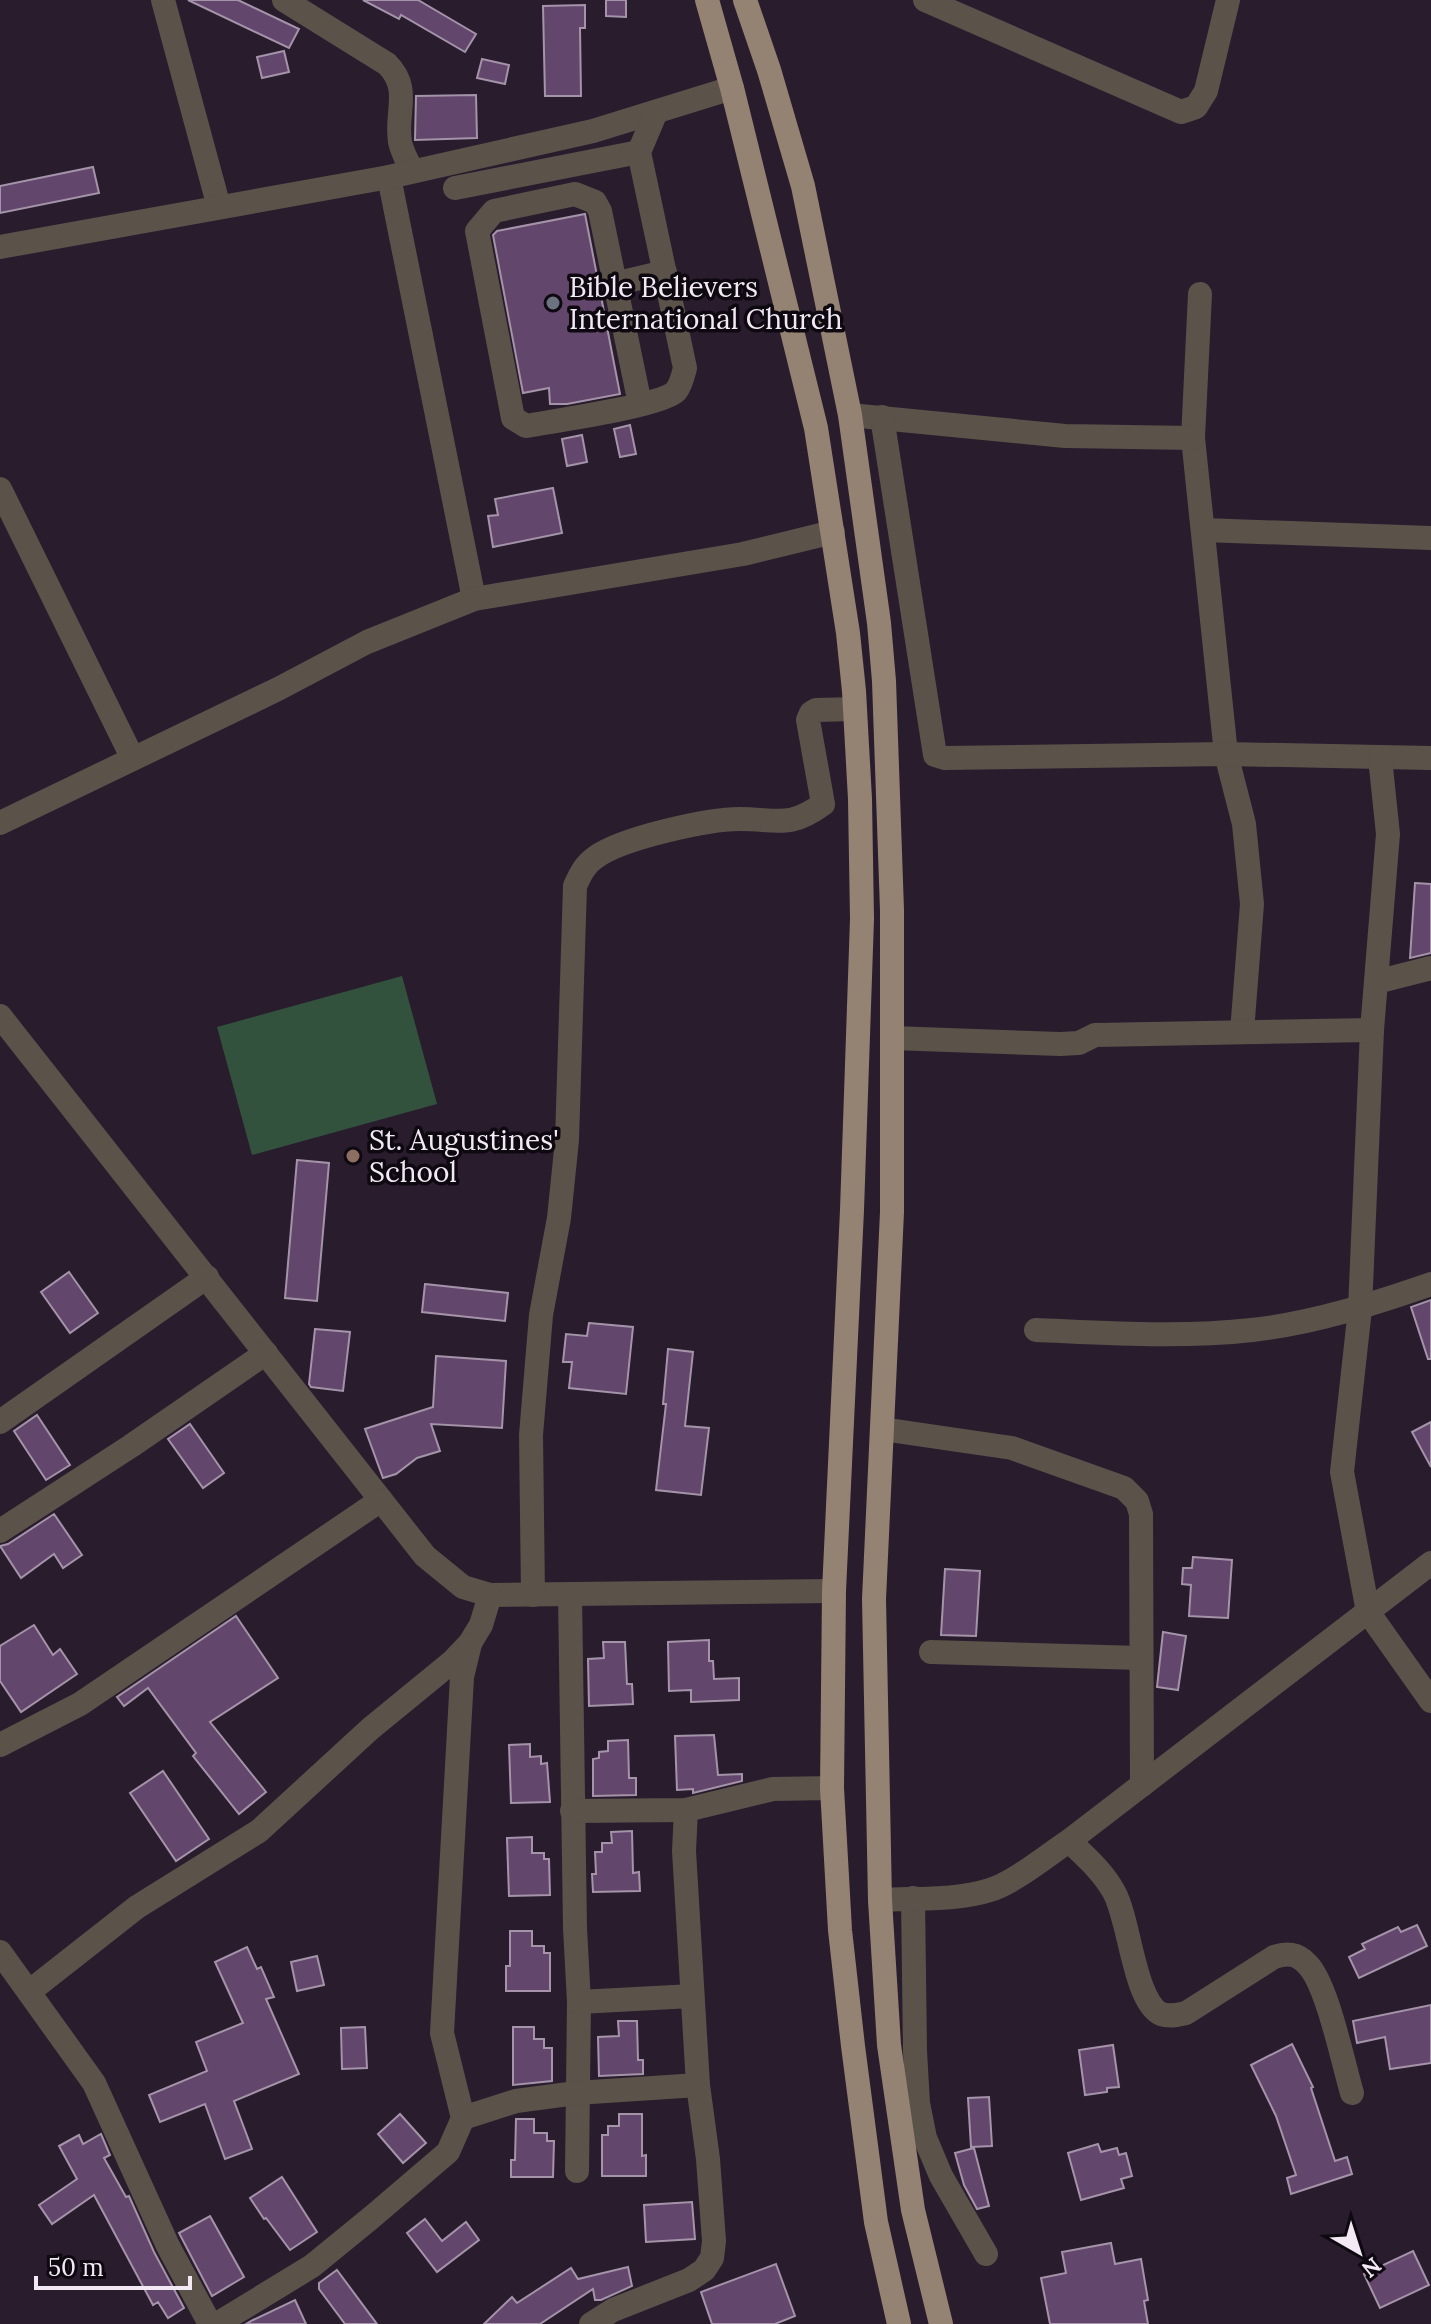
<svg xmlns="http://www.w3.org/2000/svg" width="1431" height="2324" font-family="Lora,serif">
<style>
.green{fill:#32523e}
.building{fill:#62466b;stroke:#a493a9;stroke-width:2}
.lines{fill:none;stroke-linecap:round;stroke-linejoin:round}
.minor{stroke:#5b524a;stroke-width:24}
.major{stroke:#948272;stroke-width:24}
.worship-dot{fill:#6b7280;stroke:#0e0910;stroke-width:3}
.education-dot{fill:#8d6e63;stroke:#0e0910;stroke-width:3}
.labels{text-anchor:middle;stroke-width:7;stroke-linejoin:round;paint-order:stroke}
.poi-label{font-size:28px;fill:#f2e9f5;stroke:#0e0910;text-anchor:start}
</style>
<rect width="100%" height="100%" fill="#291c2d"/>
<!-- green -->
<path class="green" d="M402,976L437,1104L252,1155L217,1027Z"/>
<!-- building -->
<g class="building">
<path d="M188,0H238L299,29L289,48Z"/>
<path d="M363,0H418L476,34L465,52L401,15L399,19Z"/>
<path d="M606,0H626V17L606,16Z"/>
<path d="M585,5V28H580L581,96H545L543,6Z"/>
<path d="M284,51L289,72L262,78L257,57Z"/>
<path d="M482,59L509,65L505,84L477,78Z"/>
<path d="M476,95L477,138L415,140L416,96Z"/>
<path d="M93,167L99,193L0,213V186Z"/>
<path d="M585,214L620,394L567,404H550L549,388L523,393L493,235L497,231Z"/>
<path d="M630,425L636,454L620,457L614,429Z"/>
<path d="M582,435L587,462L567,466L562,439Z"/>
<path d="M553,488L562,533L493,547L488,516L498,515L495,499Z"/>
<path d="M1415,883L1431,884V953L1410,958Z"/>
<path d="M297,1160L329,1163L317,1301L285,1298Z"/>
<path d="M69,1272L98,1313L70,1333L41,1292Z"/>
<path d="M425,1284L508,1293L505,1321L422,1312Z"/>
<path d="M1431,1300V1359H1428L1411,1307Z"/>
<path d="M589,1323L633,1327L626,1394L569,1388L572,1362H563L566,1334L587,1336Z"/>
<path d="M315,1329L350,1332L343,1391L311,1387L309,1384Z"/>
<path d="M668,1349L693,1352L685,1426L709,1428L701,1495L656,1490L666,1404H663Z"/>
<path d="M436,1356L506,1361L502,1428L431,1424L440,1451L417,1458L396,1474L383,1478L365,1429L433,1407Z"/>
<path d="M37,1415L70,1465L46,1480L14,1431Z"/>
<path d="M1431,1422V1467L1412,1432Z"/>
<path d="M190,1424L224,1473L203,1488L168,1439Z"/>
<path d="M54,1514L82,1555L63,1568L54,1554L21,1578L0,1546L8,1544Z"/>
<path d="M1193,1557L1232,1560L1228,1618L1189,1616L1191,1585L1182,1584L1183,1568H1192Z"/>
<path d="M945,1569L980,1571L976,1636L941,1635Z"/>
<path d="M236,1616L278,1678L210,1722L266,1792L239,1814L193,1756L196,1753L148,1688L124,1706L117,1697Z"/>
<path d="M34,1625L53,1655L60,1649L77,1674L21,1712L0,1681V1646Z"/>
<path d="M1163,1632L1186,1636L1178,1690L1157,1687Z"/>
<path d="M709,1640V1661H713L714,1679L739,1678V1700L691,1702V1690L669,1691L668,1642Z"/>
<path d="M603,1642H625L627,1684H632L633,1704L589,1706L588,1659L604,1658Z"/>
<path d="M714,1735L718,1775L742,1774V1781L693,1793V1789L677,1790L675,1736Z"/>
<path d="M628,1740L629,1778H636V1795L593,1796V1759L599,1758V1752L608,1751V1741Z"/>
<path d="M530,1744V1757L541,1756V1764L547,1763L550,1802L511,1803L509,1745Z"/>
<path d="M163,1771L209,1839L176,1861L130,1793Z"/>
<path d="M632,1831L633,1873L639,1872L640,1891L593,1892L592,1874H596L595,1852H602V1843H612L611,1832Z"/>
<path d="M532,1837V1853H544V1859H549L550,1895L509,1896L507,1838Z"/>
<path d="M1417,1925L1427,1946L1359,1978L1349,1957L1365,1949L1362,1944L1398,1927L1401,1932Z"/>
<path d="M510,1931H532V1946H544V1953H550V1991H506V1966H510Z"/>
<path d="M247,1947L257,1969L261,1967L274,1997L266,1999L299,2074L234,2101L252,2149L225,2159L205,2104L160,2122L149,2095L207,2071L196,2042L243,2023L215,1962Z"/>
<path d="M317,1956L324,1985L297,1991L291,1962Z"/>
<path d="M1431,2005V2063L1390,2069L1385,2037L1357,2043L1353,2021Z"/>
<path d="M618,2021H637L638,2060H643V2074L599,2076L598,2037L619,2036Z"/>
<path d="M365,2027L367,2068L342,2069L341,2028Z"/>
<path d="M513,2027H534V2039H544V2048H552V2081L513,2085Z"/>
<path d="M1292,2044L1313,2087L1311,2088L1335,2161L1347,2157L1352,2174L1291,2194L1287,2178L1296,2175L1276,2116L1251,2065Z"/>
<path d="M1113,2045L1119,2087L1107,2088V2092L1085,2095L1079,2050Z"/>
<path d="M989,2097L992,2146L971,2147L968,2098Z"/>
<path d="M400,2114L426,2143L403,2163L378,2134Z"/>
<path d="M619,2114H642V2156L646,2155V2176H602V2135H608V2126H619Z"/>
<path d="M516,2119H534V2133H547V2141H554L553,2177H511V2160H515Z"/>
<path d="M101,2134L110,2155L104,2158L126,2197L129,2196L154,2252L184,2308L168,2318L158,2302L153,2305L94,2195L52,2224L39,2205L77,2179L59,2146L79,2135L83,2144Z"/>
<path d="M1098,2144L1101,2152L1117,2148L1119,2155L1126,2153L1132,2176L1121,2179L1124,2188L1081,2200L1068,2153Z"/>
<path d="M974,2148L989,2206L977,2209L964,2185L955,2153Z"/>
<path d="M282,2177L317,2232L290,2250L266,2218L264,2219L250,2198Z"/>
<path d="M692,2202L695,2239L646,2242L644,2205Z"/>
<path d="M210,2216L244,2277L212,2296L179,2233Z"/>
<path d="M425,2219L442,2241L466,2222L479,2240L437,2272L407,2233Z"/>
<path d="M1111,2243L1115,2264L1141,2259L1148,2300L1144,2301L1148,2324H1050L1041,2278L1066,2273L1062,2252Z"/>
<path d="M1413,2251L1429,2285L1380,2308L1364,2274Z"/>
<path d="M776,2264L795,2316L775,2324H712L701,2292Z"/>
<path d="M628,2267L632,2286L601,2300H595L593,2289L540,2324H484L512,2297L517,2303L571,2268L578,2279Z"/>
<path d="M337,2270L377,2324H345L319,2289V2283Z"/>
<path d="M295,2300L306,2324H246L253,2320Z"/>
</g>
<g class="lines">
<!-- minor -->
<g class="minor">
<path d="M163,0L219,207"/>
<path d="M284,0L387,64C412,89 395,112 400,142C402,152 408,162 412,171"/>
<path d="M925,0L1181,112L1196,107L1206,91L1228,0"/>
<path d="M389,177L474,599"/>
<path d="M455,188L639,152"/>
<path d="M0,247L389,177L593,131L732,88"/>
<path d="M614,284L665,272"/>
<path d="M1200,294L1193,438L1226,754L1244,824L1252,904L1242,1032"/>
<path d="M640,404L600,211L595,202L575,194L494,211L477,231L513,418L526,426C552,421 662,406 676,391C681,385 683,376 685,368L639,152L656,112"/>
<path d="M850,415L1065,436L1193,438"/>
<path d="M882,417L935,755L945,758L1226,754L1431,758"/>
<path d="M0,489L132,757"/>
<path d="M1203,530L1431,538"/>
<path d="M1380,758L1388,834L1372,1030L1360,1309L1342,1472L1368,1612L1431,1701"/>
<path d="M0,823L278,689L367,642L474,599L743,554L833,532"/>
<path d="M1376,982L1431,968"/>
<path d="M0,1016L425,1556L463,1587L490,1595L834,1591"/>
<path d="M892,1038L1060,1044L1079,1043L1095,1035L1372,1030"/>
<path d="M1036,1330C1108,1333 1180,1338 1252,1330C1314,1323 1373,1304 1431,1284"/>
<path d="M0,1422L207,1277"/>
<path d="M882,1429L1012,1448L1124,1488L1137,1501L1141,1514L1142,1785"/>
<path d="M0,1531L131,1446L266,1353"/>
<path d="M533,1595L531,1435L541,1315L559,1218L567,1140L575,886C580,875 585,864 596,857C622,838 708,819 740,819C777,819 789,829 823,804L808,720L811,713L816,710L855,709"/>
<path d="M570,1595L575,1928L579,2002L577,2171"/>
<path d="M931,1652L1141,1658"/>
<path d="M0,1745L80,1704L381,1500"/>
<path d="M572,1811L686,1810L773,1789L832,1788"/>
<path d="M1069,1841C1086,1857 1103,1872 1114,1892C1130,1921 1134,2001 1161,2014C1170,2017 1177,2015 1186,2013L1274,1957C1287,1953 1297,1953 1307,1964C1327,1983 1343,2063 1352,2093"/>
<path d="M913,1898L915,2051L918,2103L925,2138L941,2176L986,2254"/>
<path d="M880,1900C916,1898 955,1901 990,1890C1015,1882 1046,1856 1069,1841L1431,1563"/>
<path d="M0,1952L94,2083L168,2246L210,2324"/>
<path d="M30,1991L137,1907L259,1831L370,1729L453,1661L470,1643L481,1625L490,1595"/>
<path d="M579,2002L692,1996"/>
<path d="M463,2118L442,2033L462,1677L470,1644"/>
<path d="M217,2324L312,2266L372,2217L448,2152L463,2118L516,2101L576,2093L698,2085"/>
<path d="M591,2324L613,2310L689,2280L704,2270L712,2258L714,2241L708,2159L698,2085L684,1851L686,1810"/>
</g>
<!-- major -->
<g class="major">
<path d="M707,0L732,88L816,428L848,633L854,691L860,799L862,919L852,1210L834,1591L832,1788L840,1930L853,2046L876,2222L899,2324"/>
<path d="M745,0L769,70L803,186L850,415L879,623L884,681L892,910V1212L874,1599L880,1900L889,2045L913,2210L941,2324"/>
</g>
</g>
<!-- markers -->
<circle class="worship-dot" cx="553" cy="303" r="8"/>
<circle class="education-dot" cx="353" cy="1156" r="8"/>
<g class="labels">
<!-- poi labels -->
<g class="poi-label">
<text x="569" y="297">Bible Believers<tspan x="569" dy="32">International Church</tspan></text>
<text x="369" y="1150">St. Augustines'<tspan x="369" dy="32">School</tspan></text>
</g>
</g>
<!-- north arrow -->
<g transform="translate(1359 2252) rotate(141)" stroke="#0e0910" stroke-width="6" paint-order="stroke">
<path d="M0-6L14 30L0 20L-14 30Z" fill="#f2e9f5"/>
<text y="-12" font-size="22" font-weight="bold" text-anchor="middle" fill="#f2e9f5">N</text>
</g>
<!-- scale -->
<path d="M36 2276v12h154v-12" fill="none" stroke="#f2e9f5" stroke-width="4"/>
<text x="48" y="2276" font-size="24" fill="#f2e9f5" stroke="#0e0910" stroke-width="6" paint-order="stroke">50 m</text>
</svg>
